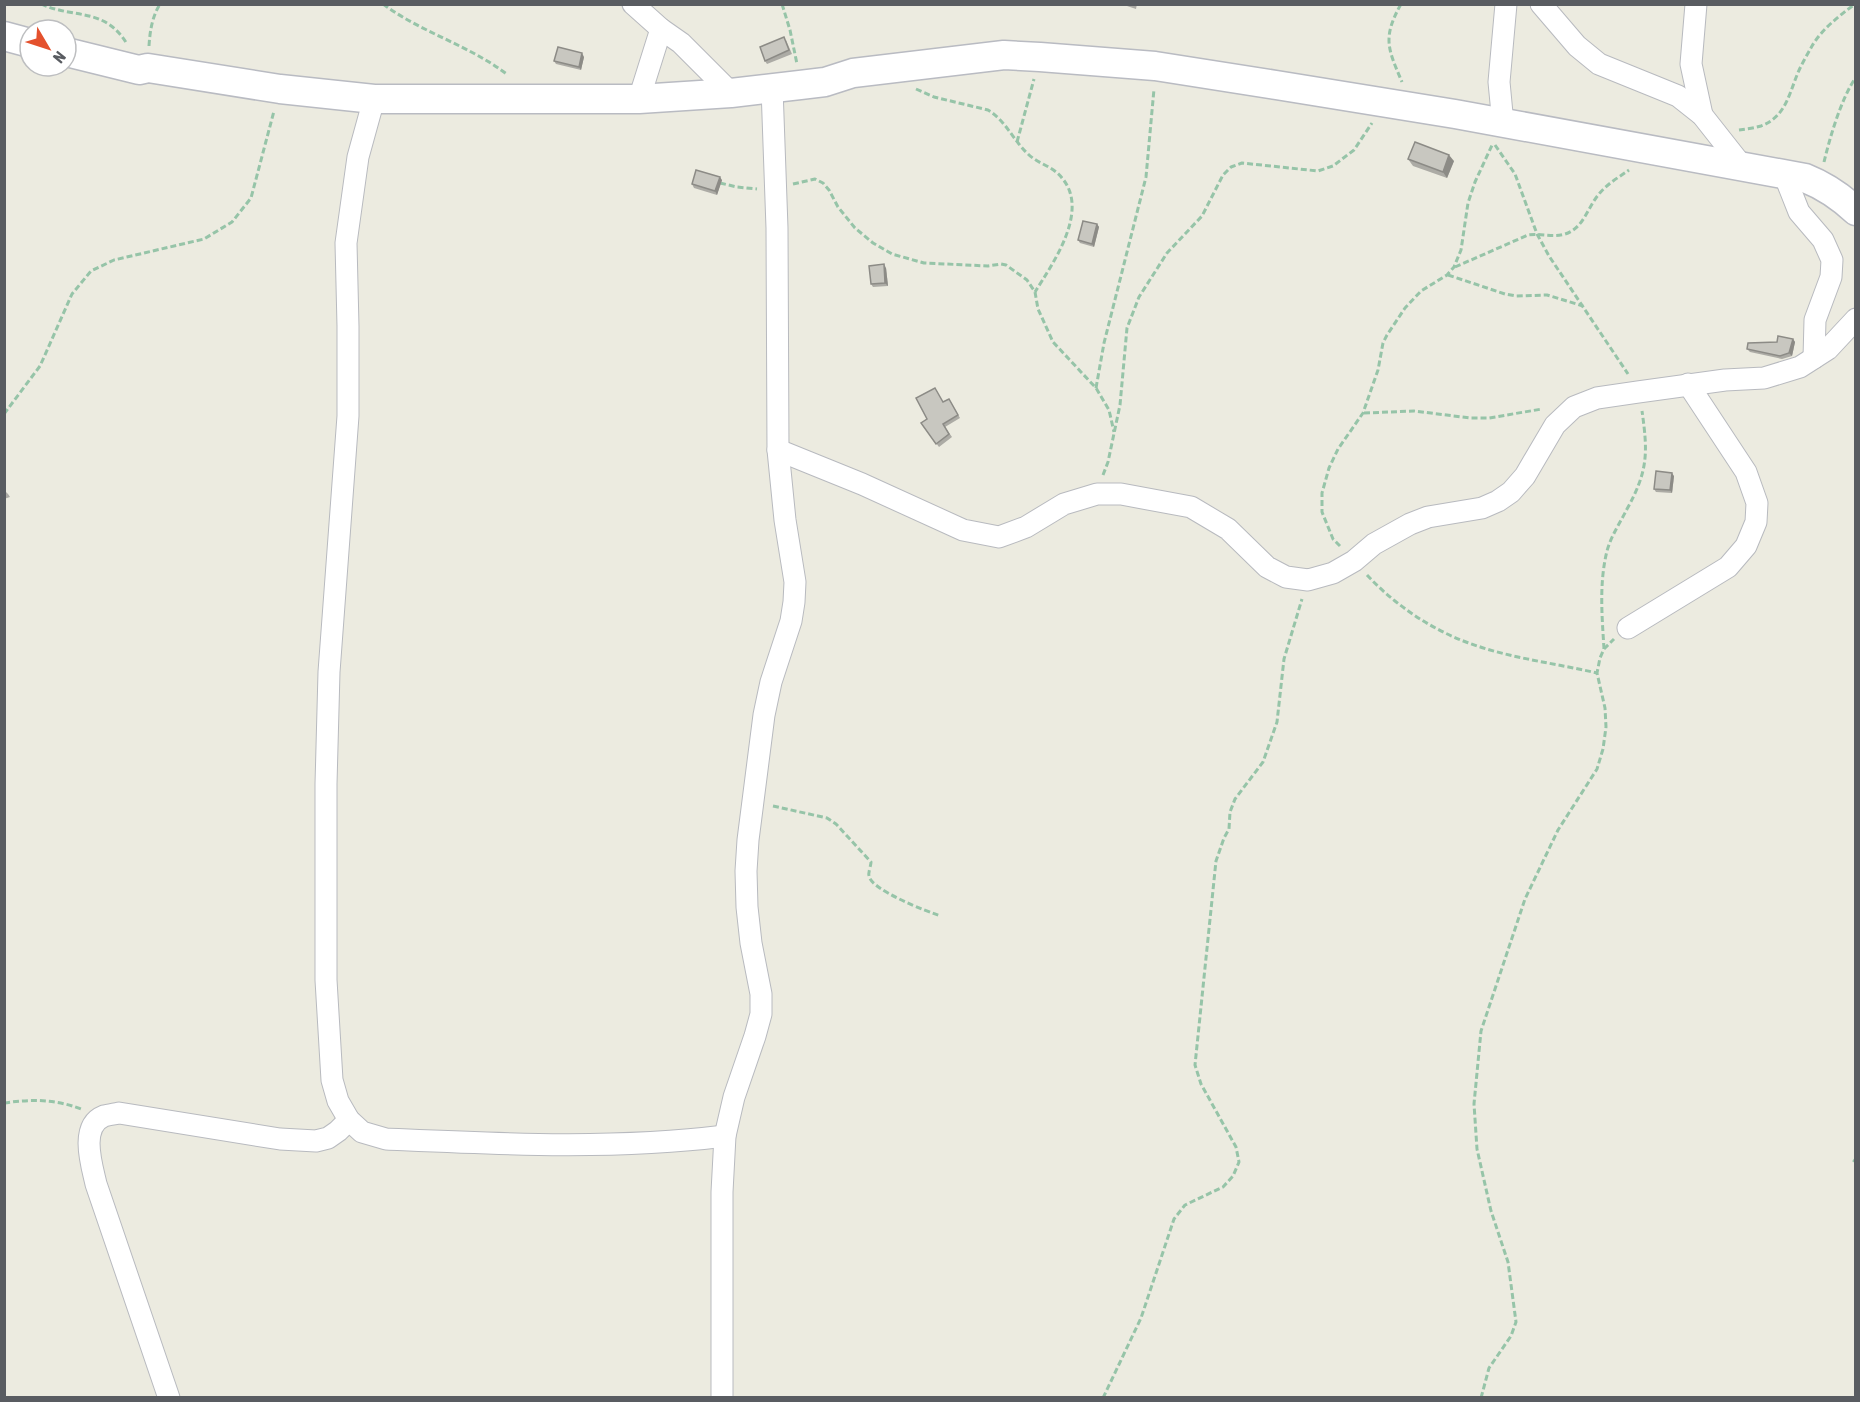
<svg xmlns="http://www.w3.org/2000/svg" width="1860" height="1402" font-family="'Asap Condensed',sans-serif">
<style>
.lines{fill:none;stroke-linecap:round;stroke-linejoin:round}
.street-casing{stroke:#b8babf;stroke-width:23}
.secondary-casing{stroke:#b9bbc2;stroke-width:31}
.path{stroke:#96c4a8;stroke-width:3;stroke-dasharray:6 3;stroke-linecap:butt}
.street{stroke:#fff;stroke-width:21}
.secondary{stroke:#fff;stroke-width:28}
.wall{fill:#acaba5}
.shaded-wall{fill:#8c8b86}
.building{fill:#c8c7c0;stroke:#8c8b86;stroke-width:1.5}
</style>
<rect width="100%" height="100%" fill="#ecebe0"/>
<g class="lines">
<!-- street casing -->
<g class="street-casing">
<g id="street">
<path d="M633,4L661,29L681,43L731,93"/>
<path d="M1541,4L1577,46L1599,64L1678,96L1702,115L1743,167"/>
<path d="M1696,4L1691,64L1702,115"/>
<path d="M374,99L358,157L346,243L348,326V416L329,672L326,784V980L332,1080L338,1101L349,1120L362,1132L386,1139C500,1144 612,1150 725,1136"/>
<path d="M639,99L661,29"/>
<path d="M1503,124L1499,82L1506,4"/>
<path d="M1784,174L1799,212L1823,240L1832,260L1831,277L1815,320L1814,358"/>
<path d="M778,450L862,484L963,530L999,537L1026,527L1064,504L1097,494H1121L1191,507L1228,529L1267,567L1286,577L1308,580L1333,573L1354,561L1374,544L1410,524L1428,517L1482,508L1498,501L1511,492L1525,476L1555,425L1574,407L1597,398L1638,392L1725,380L1764,378L1800,367L1828,349L1856,319"/>
<path d="M1628,628L1728,567L1746,546L1756,522L1757,503L1746,472L1688,384"/>
<path d="M169,1398L96,1184C92,1166 79,1126 104,1116C108,1115 114,1114 119,1113L280,1139L316,1141L328,1138L338,1131L349,1120"/>
<path d="M722,1398V1192L725,1136L734,1097L755,1036L761,1014V994L751,943L747,907L746,871L748,840L764,715L771,682L791,621L794,602L795,582L785,520L778,450L777,228L772,88"/>
</g>
</g>
<!-- secondary casing -->
<g class="secondary-casing">
<g id="secondary">
<path d="M4,36L30,43"/>
<path d="M66,52L139,70L148,68L280,89L374,99H639L731,93L800,85L825,82L853,73L1004,55L1040,57L1155,66L1276,85L1455,114L1805,178C1825,186 1840,196 1856,211"/>
</g>
</g>
<!-- path -->
<g class="path">
<path d="M41,4C74,19 105,7 127,44"/>
<path d="M383,4C422,33 469,45 508,75"/>
<path d="M782,4L790,30L797,64"/>
<path d="M1401,4C1382,38 1388,49 1402,82"/>
<path d="M149,46C150,31 152,17 160,4"/>
<path d="M916,89L934,97L988,110C1006,121 1013,140 1028,154C1038,164 1053,166 1062,178C1090,211 1053,263 1035,292"/>
<path d="M1739,130C1746,129 1754,128 1761,126C1785,117 1789,95 1797,75C1801,65 1807,55 1812,46C1822,29 1839,16 1855,4"/>
<path d="M1017,142L1034,79"/>
<path d="M1495,145L1515,174L1537,234L1549,256L1628,374"/>
<path d="M1824,162C1830,137 1841,99 1856,77"/>
<path d="M720,183L737,187L757,189"/>
<path d="M793,184L815,179L823,183L829,190L838,207L855,228L873,243L892,254L924,263L988,266L1001,264L1006,265L1027,280L1035,292L1038,309L1053,342L1096,388L1109,410L1114,432"/>
<path d="M1455,267L1528,235C1541,233 1552,238 1565,234C1584,228 1587,208 1599,194C1607,184 1619,177 1629,170"/>
<path d="M1448,275L1505,294L1516,296L1547,295L1583,306"/>
<path d="M1096,388L1104,343L1146,177L1154,89"/>
<path d="M1364,413L1414,411L1470,418H1489L1542,409"/>
<path d="M4,414L40,366L72,294L91,271L114,260L204,239L232,222L251,198L274,111"/>
<path d="M1103,475L1108,462L1120,405L1127,328L1139,297L1167,253L1202,216L1223,175L1231,167L1242,163L1318,171L1333,166L1354,150L1372,123"/>
<path d="M1340,546L1333,539L1322,512V493L1329,468L1338,449L1363,413L1378,370L1383,343L1387,335L1405,308L1421,291L1447,275L1454,267L1461,250L1468,203L1475,182L1493,143"/>
<path d="M1367,575C1394,604 1429,628 1466,642C1508,658 1554,663 1597,673"/>
<path d="M1604,649C1602,616 1599,583 1607,551C1611,536 1620,523 1627,509C1648,471 1648,453 1642,411"/>
<path d="M773,806L827,818L836,824L871,862C871,866 868,872 869,876C871,890 928,912 941,916"/>
<path d="M4,1103C31,1099 55,1099 81,1109"/>
<path d="M1853,1160L1856,1162"/>
<path d="M1103,1398L1141,1318L1174,1219L1185,1205L1223,1187L1233,1176L1239,1162L1236,1147L1201,1084L1195,1065L1216,861L1224,838L1229,829L1230,812L1235,799L1263,762L1277,722L1284,659L1302,599"/>
<path d="M1481,1398L1489,1368L1511,1336L1516,1322L1508,1262L1491,1211L1477,1149L1474,1104L1481,1031L1525,899L1558,830L1597,769L1603,749L1606,727L1605,708L1597,673L1600,658L1604,649L1614,639"/>
</g>
<!-- street -->
<use href="#street" class="street"/>
<!-- secondary -->
<use href="#secondary" class="secondary"/>
</g>
<!-- wall -->
<g class="wall">
<path d="M1121,4H1137L1136,9Z"/>
<path d="M786,40L792,54L767,64L765,61Z"/>
<path d="M584,57L581,70L556,64L554,61Z"/>
<path d="M1408,159L1454,161L1447,178L1413,166Z"/>
<path d="M722,180L717,195L694,188L692,184Z"/>
<path d="M1097,224L1099,227L1094,247L1080,243L1078,240Z"/>
<path d="M886,268L888,286L873,287L871,284Z"/>
<path d="M1793,339L1795,342L1792,356L1782,359L1750,352L1747,349Z"/>
<path d="M949,399L960,418L945,427L952,437L939,447L921,423L927,419L943,402Z"/>
<path d="M1674,476L1672,493L1656,492L1654,489Z"/>
<path d="M4,490L8,494L10,497L4,499Z"/>
</g>
<!-- shaded-wall -->
<g class="shaded-wall">
<path d="M582,53L584,57L581,70L579,67Z"/>
<path d="M1449,155L1454,161L1447,178L1443,172Z"/>
<path d="M720,177L722,180L717,195L715,191Z"/>
<path d="M1097,224L1099,227L1094,247L1092,244Z"/>
<path d="M884,264L886,268L888,286L885,283Z"/>
<path d="M1793,339L1795,342L1792,356L1789,353Z"/>
<path d="M1672,473L1674,476L1672,493L1670,490Z"/>
</g>
<!-- building -->
<g class="building">
<path d="M784,37L789,50L765,61L760,47Z"/>
<path d="M558,47L582,53L579,67L554,61Z"/>
<path d="M1415,142L1449,155L1443,172L1408,159Z"/>
<path d="M696,170L720,177L715,191L692,184Z"/>
<path d="M1083,221L1097,224L1092,244L1078,240Z"/>
<path d="M884,264L885,283L871,284L869,266Z"/>
<path d="M1778,336L1793,339L1789,353L1780,356L1747,349L1748,343L1777,342Z"/>
<path d="M935,388L943,402L949,399L958,415L943,424L949,434L936,444L921,423L927,419L916,398Z"/>
<path d="M1656,471L1672,473L1670,490L1654,489Z"/>
</g>
<!-- border -->
<rect width="1860" height="1402" fill="none" stroke="#595c61" stroke-width="12"/>
<!-- north arrow -->
<g transform="translate(48 48) rotate(129)"><circle r="28" fill="#ffffff" stroke="#bdbec0" stroke-width="1.5"/>
<path d="M0-4.5L10 22L0 15L-10 22Z" fill="#e4512d"/>
<text y="-9" font-size="16" font-weight="bold" text-anchor="middle" fill="#595c61">N</text>
</g>
</svg>
